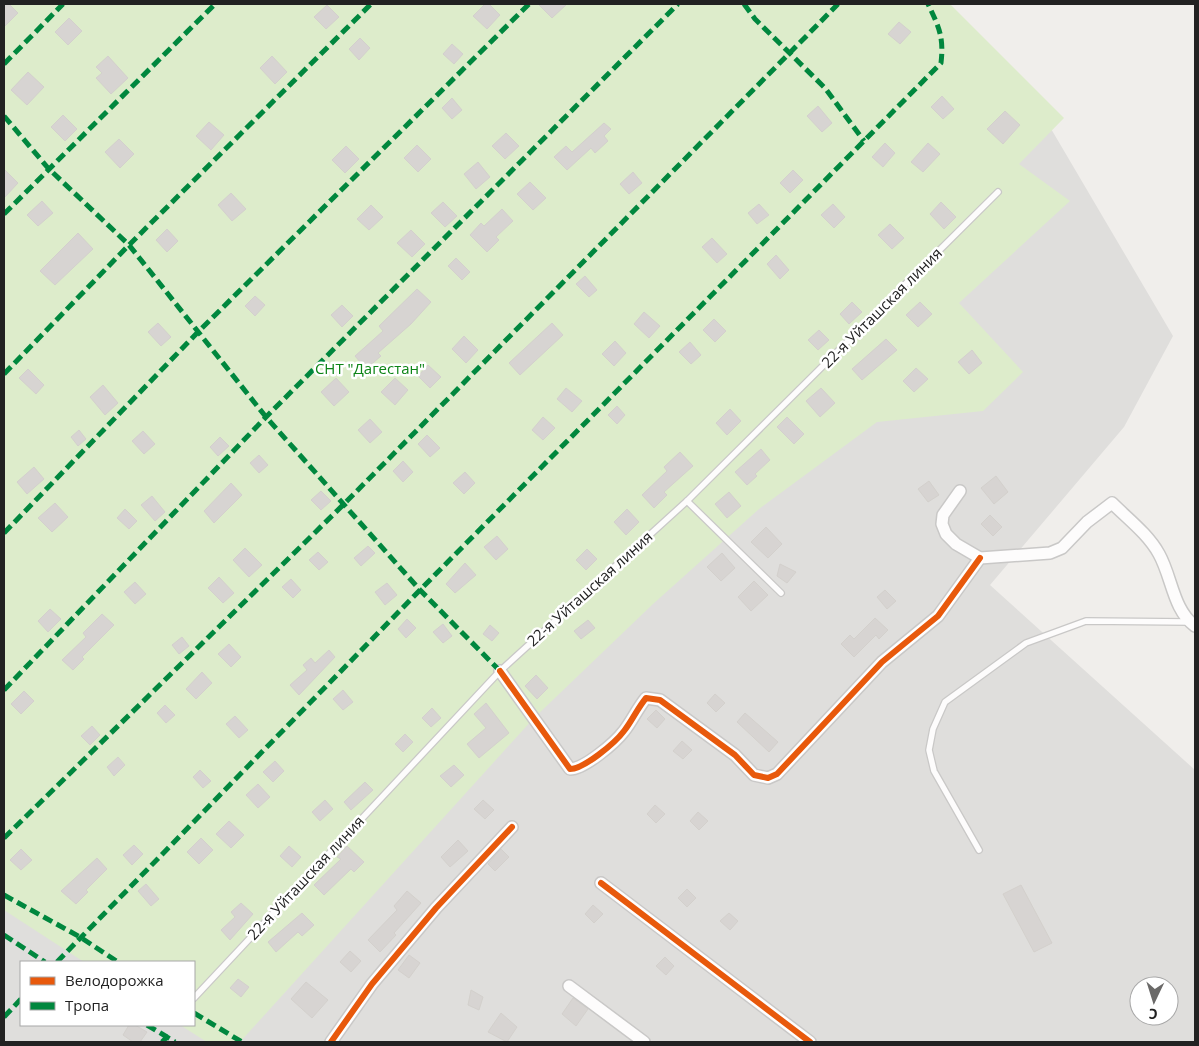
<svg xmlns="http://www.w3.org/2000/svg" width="1199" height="1046" font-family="'Open Sans',sans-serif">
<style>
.residential{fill:#dfdedc;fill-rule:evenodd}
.grass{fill:#ddeccb}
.building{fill:#d7d4d2;stroke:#d3d0cc}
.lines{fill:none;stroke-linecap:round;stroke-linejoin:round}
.service-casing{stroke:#c9c8c7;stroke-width:8}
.minor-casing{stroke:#c9c8c7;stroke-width:14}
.service{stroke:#fdfcfc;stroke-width:5.5}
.minor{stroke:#fdfcfc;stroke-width:11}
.quiet{stroke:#00873e;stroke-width:5;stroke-dasharray:10 5;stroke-linecap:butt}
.cycleway-casing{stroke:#fff;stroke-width:9}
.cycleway{stroke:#e8590c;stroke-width:6}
.labels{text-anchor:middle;stroke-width:5;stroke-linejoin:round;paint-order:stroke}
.street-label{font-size:15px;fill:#222;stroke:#fff}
.park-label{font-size:15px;fill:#0c8416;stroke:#fff}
</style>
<rect width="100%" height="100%" fill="#f0eeeb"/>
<!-- residential -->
<path class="residential" d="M4,4L1027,88L1173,336L1124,427L990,585L1195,770V1042H4ZM21,962H194V1025H21ZM1139,986H1169V1016H1139Z"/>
<!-- grass -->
<path class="grass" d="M4,4H950L1064,118L1019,164L1070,201L959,303L1023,372L983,411L877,422L759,509L653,604L533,719L240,1042H207L180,1025H194V962H84L4,910Z"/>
<!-- building -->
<g class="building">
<path d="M4,4H9L18,13L4,27Z"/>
<path d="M485,4H489L500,15L487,29L473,16Z"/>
<path d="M538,4H567L552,18Z"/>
<path d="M327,5L339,17L326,29L314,17Z"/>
<path d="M69,18L82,31L68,45L55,32Z"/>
<path d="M899,22L911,32L900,44L888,34Z"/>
<path d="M360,38L370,48L359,60L349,49Z"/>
<path d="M452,44L463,54L454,64L443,54Z"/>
<path d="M108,56L128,78L111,94L96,78L102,73L96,67Z"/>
<path d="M272,56L287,72L275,84L260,68Z"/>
<path d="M28,72L44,87L27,105L11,90Z"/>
<path d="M942,96L954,109L943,119L931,107Z"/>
<path d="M452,98L462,110L452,119L442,108Z"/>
<path d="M818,106L832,123L822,132L807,116Z"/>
<path d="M1005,111L1020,125L1003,144L987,129Z"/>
<path d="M63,115L77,129L65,141L51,127Z"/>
<path d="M209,122L224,135L211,150L196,136Z"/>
<path d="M604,123L611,129L604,136L608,141L595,153L591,148L567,170L554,157L566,146L572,152Z"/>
<path d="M506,133L519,146L505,159L492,146Z"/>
<path d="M119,139L134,154L120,168L105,152Z"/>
<path d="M885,143L895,153L883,167L872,157Z"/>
<path d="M928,143L940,154L923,172L911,162Z"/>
<path d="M417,145L431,159L418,172L404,158Z"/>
<path d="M346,146L359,159L345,173L332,160Z"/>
<path d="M478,162L490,177L476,189L464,174Z"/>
<path d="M4,169L18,183L4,198Z"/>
<path d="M793,170L803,180L790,193L780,183Z"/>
<path d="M633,172L642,183L629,194L620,184Z"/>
<path d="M530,182L546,198L533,210L517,194Z"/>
<path d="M231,193L246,209L232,221L218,205Z"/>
<path d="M42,201L53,213L38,226L27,215Z"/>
<path d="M443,202L457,216L445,227L431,213Z"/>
<path d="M941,202L956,217L944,229L930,214Z"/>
<path d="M759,204L769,215L757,224L748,213Z"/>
<path d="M833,204L845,217L834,228L821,215Z"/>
<path d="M371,205L383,217L369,230L357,219Z"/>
<path d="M502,209L513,221L496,237L499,240L487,252L470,235L481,223L484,226Z"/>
<path d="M890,224L904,238L892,249L878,235Z"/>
<path d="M167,229L178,241L167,252L156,240Z"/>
<path d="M411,230L425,244L412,257L397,243Z"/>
<path d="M78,233L93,249L55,285L40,271Z"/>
<path d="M712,238L727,254L717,263L702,247Z"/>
<path d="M776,255L789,270L780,279L767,264Z"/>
<path d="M456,258L470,272L462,280L448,266Z"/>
<path d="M585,276L597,290L589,297L576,284Z"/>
<path d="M417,289L431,302L411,324L378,353L381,356L366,369L355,356L383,331L379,326Z"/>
<path d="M255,296L265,305L255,316L245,306Z"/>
<path d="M852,302L862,312L849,324L840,314Z"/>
<path d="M920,302L932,314L918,327L906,315Z"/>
<path d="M342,305L353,316L342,327L331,315Z"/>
<path d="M644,312L660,326L649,338L634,324Z"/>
<path d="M714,319L726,331L715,342L703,330Z"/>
<path d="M158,323L171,337L161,346L148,332Z"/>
<path d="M552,323L563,335L520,375L509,363Z"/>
<path d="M819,330L829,340L818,350L808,340Z"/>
<path d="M464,336L478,350L466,363L452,349Z"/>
<path d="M886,339L897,350L862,380L852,369Z"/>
<path d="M615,341L626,353L614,366L602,354Z"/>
<path d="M690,342L701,355L691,364L679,352Z"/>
<path d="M972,350L982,363L969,374L958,362Z"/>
<path d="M428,365L441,377L430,388L418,376Z"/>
<path d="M916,368L928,379L914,392L903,381Z"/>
<path d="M28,369L44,385L36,394L19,378Z"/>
<path d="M336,378L349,392L334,406L321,392Z"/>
<path d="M395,378L408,390L395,405L381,392Z"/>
<path d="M103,385L118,403L105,415L90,397Z"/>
<path d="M566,388L582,401L572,412L557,399Z"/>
<path d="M821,388L835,403L820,417L806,401Z"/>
<path d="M617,406L625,415L617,424L608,415Z"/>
<path d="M730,409L741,421L727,435L716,423Z"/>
<path d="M543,417L555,428L543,440L532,430Z"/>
<path d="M787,417L804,434L794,444L777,427Z"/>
<path d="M370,419L382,432L370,443L358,430Z"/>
<path d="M79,430L86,439L78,446L71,437Z"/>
<path d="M143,431L155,444L144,454L132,441Z"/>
<path d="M427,435L440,448L430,457L418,444Z"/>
<path d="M220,437L229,446L218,456L210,447Z"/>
<path d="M761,449L770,460L755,474L757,476L747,485L735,472Z"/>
<path d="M680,452L693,466L664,492L667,495L654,508L642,495L667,471L664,467Z"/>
<path d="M259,455L268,465L259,473L250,463Z"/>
<path d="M403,461L413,472L403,482L393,471Z"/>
<path d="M34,467L44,479L27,494L17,482Z"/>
<path d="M465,472L475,483L464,494L453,483Z"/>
<path d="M996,476L1008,492L994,504L981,488Z"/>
<path d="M929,481L939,495L928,502L918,489Z"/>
<path d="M231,483L242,495L214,523L204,511Z"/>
<path d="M321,491L331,501L321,510L311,500Z"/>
<path d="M729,492L741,506L727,518L715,504Z"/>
<path d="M152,496L165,512L155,521L141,505Z"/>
<path d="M55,503L68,517L52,532L38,518Z"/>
<path d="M125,509L137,521L129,529L117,518Z"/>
<path d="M627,509L639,522L626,535L614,522Z"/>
<path d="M990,515L1002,527L993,536L981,524Z"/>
<path d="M766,527L782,544L768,558L751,542Z"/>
<path d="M497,536L508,549L496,560L484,547Z"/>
<path d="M368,546L375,553L361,566L354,558Z"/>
<path d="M245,548L262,565L249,577L233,560Z"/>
<path d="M587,549L597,559L586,570L576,560Z"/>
<path d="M318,552L328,562L319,570L309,560Z"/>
<path d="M722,553L735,568L721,581L707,567Z"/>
<path d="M465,563L476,575L455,593L446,584Z"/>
<path d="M780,564L796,572L787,583L777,576Z"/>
<path d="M219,577L234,593L223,603L208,588Z"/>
<path d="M291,579L301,590L293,598L282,587Z"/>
<path d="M754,581L768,595L751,611L738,597Z"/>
<path d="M135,582L146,594L135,604L124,592Z"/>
<path d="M387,583L397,595L385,605L375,592Z"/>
<path d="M885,590L896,601L887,609L877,597Z"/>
<path d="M50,609L61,619L48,632L38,621Z"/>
<path d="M102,614L114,625L82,657L84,659L73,670L62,660L86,637L83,633Z"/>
<path d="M875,618L888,630L879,639L876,635L854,657L841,644L850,635L854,639Z"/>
<path d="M407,619L416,628L406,638L398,629Z"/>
<path d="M588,620L595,628L581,639L574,631Z"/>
<path d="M443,624L452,636L443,643L433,632Z"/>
<path d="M490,625L499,633L492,641L483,634Z"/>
<path d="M182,637L189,646L179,654L172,645Z"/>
<path d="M229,644L241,657L231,667L218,654Z"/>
<path d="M329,650L335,657L299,695L290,685L307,670L303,665L311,658L315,663Z"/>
<path d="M202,672L212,683L196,699L186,689Z"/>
<path d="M536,675L548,688L537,699L525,686Z"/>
<path d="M343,690L353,702L343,710L333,699Z"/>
<path d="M24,691L34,701L21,714L11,704Z"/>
<path d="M715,694L725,703L716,712L707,703Z"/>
<path d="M486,703L509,733L479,758L467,744L486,728L474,714Z"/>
<path d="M165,705L175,715L166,723L157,713Z"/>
<path d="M432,708L441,718L431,727L422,718Z"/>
<path d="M656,710L665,719L657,728L647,719Z"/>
<path d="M745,713L778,742L769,752L737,722Z"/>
<path d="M235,716L248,730L239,738L226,724Z"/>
<path d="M92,726L100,735L90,745L81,736Z"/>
<path d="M405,734L413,742L403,752L395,744Z"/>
<path d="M682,741L692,750L683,759L673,751Z"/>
<path d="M118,757L125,765L114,776L107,767Z"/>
<path d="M275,761L284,771L273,782L263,772Z"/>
<path d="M454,765L464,775L451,787L440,776Z"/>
<path d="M200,770L211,781L203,788L193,777Z"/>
<path d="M365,782L373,790L351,810L344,802Z"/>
<path d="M258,784L270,797L258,808L246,795Z"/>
<path d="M325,800L333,809L320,821L312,812Z"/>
<path d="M483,800L494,810L485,819L474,809Z"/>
<path d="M655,805L665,814L656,823L647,814Z"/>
<path d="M698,812L708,821L699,830L690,821Z"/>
<path d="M229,821L244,835L231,848L216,834Z"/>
<path d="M201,838L213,850L199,864L187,852Z"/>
<path d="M458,840L468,851L450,867L441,857Z"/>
<path d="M134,845L143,854L132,865L123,855Z"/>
<path d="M289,846L301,857L292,867L280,856Z"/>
<path d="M347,846L364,862L354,872L351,869L324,895L314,885L341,859L337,857Z"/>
<path d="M21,849L32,860L21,870L10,860Z"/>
<path d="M501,849L509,857L495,871L488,864Z"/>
<path d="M97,858L107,869L86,890L88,892L76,904L61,891Z"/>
<path d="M146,884L159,899L151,906L138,891Z"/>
<path d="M1021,885L1052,943L1034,952L1003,894Z"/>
<path d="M687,889L696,898L687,907L678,898Z"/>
<path d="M407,891L421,903L394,933L396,935L380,952L368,940L397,910L394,906Z"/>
<path d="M241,903L253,914L230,940L221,930L235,917L231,912Z"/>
<path d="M593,905L603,914L594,923L585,914Z"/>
<path d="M302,913L314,925L302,936L298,932L276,952L268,942Z"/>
<path d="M729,913L738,921L730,930L720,921Z"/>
<path d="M350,951L361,961L351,972L340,962Z"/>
<path d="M409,955L420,963L409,978L398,970Z"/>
<path d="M665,957L674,966L666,975L656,966Z"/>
<path d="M238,979L249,987L241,997L230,988Z"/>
<path d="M306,982L328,1000L312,1018L291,999Z"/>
<path d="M471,990L483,997L479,1010L468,1005Z"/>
<path d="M573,998L588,1009L576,1026L562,1014Z"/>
<path d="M501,1013L517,1027L507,1042L488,1032Z"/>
<path d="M129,1025H135L147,1032L140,1042H133L123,1035Z"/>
</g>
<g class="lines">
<!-- service casing -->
<g class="service-casing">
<g id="service">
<path d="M687,501L781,593"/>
<path d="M979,850L934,771L929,750L933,729L945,702L1026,643L1086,621L1190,622"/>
<path d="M194,998L500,671L687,501L998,192"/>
</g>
</g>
<!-- minor casing -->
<g class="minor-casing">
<g id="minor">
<path d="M960,491L943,515L942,524L946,534L956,544L980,558L1050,553L1062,548L1087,522L1112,503C1128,519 1148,534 1159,554C1172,577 1173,610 1195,626"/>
<path d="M500,671L570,769C584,769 615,743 624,731C632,721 637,709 646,698L660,700L735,755L754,775L768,778L777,774L882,662L938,616L980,558"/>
<path d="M601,883L810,1042"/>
<path d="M569,986L644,1042"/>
<path d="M331,1042L372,984L436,908L512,827"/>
</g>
</g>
<!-- service -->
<use href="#service" class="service"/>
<!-- minor -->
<use href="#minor" class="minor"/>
<!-- quiet -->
<g class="quiet">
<path d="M744,4L755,19L825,88L864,141"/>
<path d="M4,64L63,4"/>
<path d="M4,116L48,168L129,245L266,417L420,590L500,671"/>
<path d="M4,214L215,4"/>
<path d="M4,374L129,245L371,4"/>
<path d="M4,533L199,331L529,4"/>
<path d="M4,690L266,417L678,4"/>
<path d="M4,838L344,504L838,4"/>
<path d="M4,895L80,937L118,962"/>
<path d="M4,935L45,962"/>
<path d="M57,962L420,590L941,63C944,37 939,27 928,4"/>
<path d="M194,1013L242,1042"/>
<path d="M4,1017L21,999"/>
<path d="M147,1025L167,1037"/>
<path d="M162,1042L167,1037L175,1042"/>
</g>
<!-- cycleway casing -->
<g class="cycleway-casing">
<g id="cycleway">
<path d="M500,671L570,769C584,769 615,743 624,731C632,721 637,709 646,698L660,700L735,755L754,775L768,778L777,774L882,662L938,616L980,558"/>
<path d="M601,883L810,1042"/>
<path d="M331,1042L372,984L436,908L512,827"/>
</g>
</g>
<!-- cycleway -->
<use href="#cycleway" class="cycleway"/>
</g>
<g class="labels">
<!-- street labels -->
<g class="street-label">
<text transform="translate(882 308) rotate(-45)" y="5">22-я Уйташская линия</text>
<text transform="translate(590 589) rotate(-42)" y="5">22-я Уйташская линия</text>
<text transform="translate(306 878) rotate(-47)" y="5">22-я Уйташская линия</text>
</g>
<!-- park labels -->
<g class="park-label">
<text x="370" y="374">СНТ "Дагестан"</text>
</g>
</g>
<!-- border -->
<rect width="1199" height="1046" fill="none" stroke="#222222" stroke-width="10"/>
<!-- legend -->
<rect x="20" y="961" width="175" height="65" fill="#ffffff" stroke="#a7a7a7"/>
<rect x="30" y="977" width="25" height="8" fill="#e8590c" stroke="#a7a7a7"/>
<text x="65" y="986" font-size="15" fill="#222222">Велодорожка</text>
<rect x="30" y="1002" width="25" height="8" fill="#00873e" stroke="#a7a7a7"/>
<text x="65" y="1011" font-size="15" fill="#222222">Тропа</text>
<!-- north arrow -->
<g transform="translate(1154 1001) rotate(184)"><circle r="24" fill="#ffffff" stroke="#a7a7a7"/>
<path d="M0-4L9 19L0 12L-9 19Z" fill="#6a6968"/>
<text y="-8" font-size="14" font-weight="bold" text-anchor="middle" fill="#222222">С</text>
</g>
</svg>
